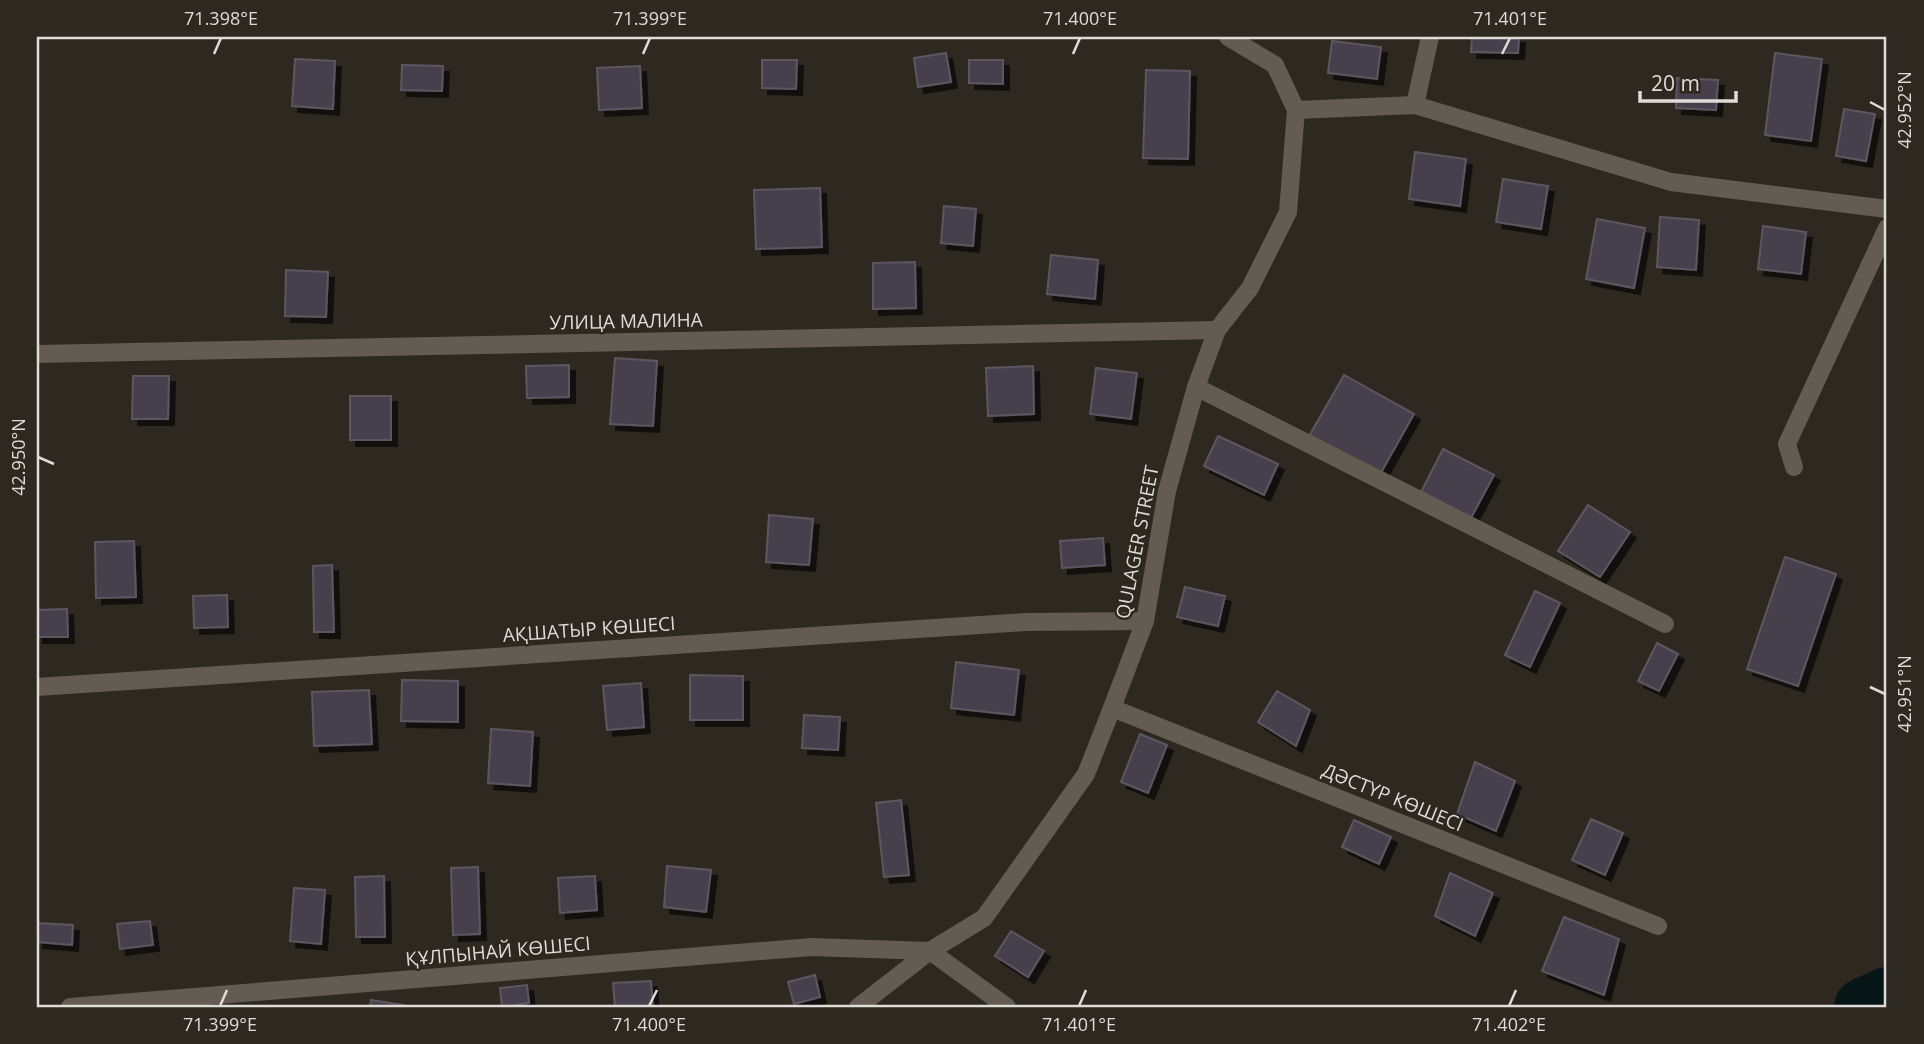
<svg xmlns="http://www.w3.org/2000/svg" width="1924" height="1044" font-family="'Open Sans',sans-serif">
<style>
.lines{fill:none;stroke-linecap:round;stroke-linejoin:round}
.river{stroke:#061617;stroke-width:58}
.building{fill:#45414b;stroke:#5c5761;stroke-width:2;filter:url(#shadow)}
.minor{stroke:#625c52;stroke-width:18}
.ticks{fill:none;stroke:#dfdbd6;stroke-width:2.5}
.labels{text-anchor:middle;stroke-width:5;stroke-linejoin:round;paint-order:stroke}
.street-label{font-size:19px;fill:#dfdbd6;stroke:#2e2920}
.neatline{fill:none;stroke:#dfdbd6;stroke-width:2.5}
.ticks-label{font-size:18px;text-anchor:middle;fill:#dfdbd6}
</style>
<defs>
<filter id="shadow"><feDropShadow dx="6" dy="6" stdDeviation="0" flood-color="#0009"/></filter>
</defs>
<rect width="100%" height="100%" fill="#2e2920"/>
<g class="lines">
<!-- river -->
<path class="river" d="M1863,1007L1887,996"/>
</g>
<!-- building -->
<g class="building">
<path d="M1472,37H1519L1518,53L1471,52Z"/>
<path d="M1332,41L1381,47L1377,79L1328,73Z"/>
<path d="M946,53L951,82L918,87L914,58Z"/>
<path d="M1775,53L1822,59L1811,141L1765,135Z"/>
<path d="M295,59L335,61L333,109L292,106Z"/>
<path d="M762,60H797L796,89L762,88Z"/>
<path d="M969,60H1003V84L969,83Z"/>
<path d="M402,65L443,66L442,91L401,90Z"/>
<path d="M640,66L642,108L599,110L597,68Z"/>
<path d="M1146,70L1190,71L1188,159L1143,158Z"/>
<path d="M1677,78L1718,80L1716,110L1676,108Z"/>
<path d="M1844,109L1875,114L1866,161L1836,156Z"/>
<path d="M1415,152L1466,159L1460,206L1409,199Z"/>
<path d="M1503,179L1548,186L1541,229L1496,222Z"/>
<path d="M820,188L822,247L756,249L754,190Z"/>
<path d="M944,206L976,209L973,246L941,243Z"/>
<path d="M1660,217L1699,220L1696,270L1657,267Z"/>
<path d="M1597,219L1645,228L1634,288L1586,279Z"/>
<path d="M1763,226L1806,232L1801,274L1758,269Z"/>
<path d="M1051,255L1098,260L1095,299L1047,294Z"/>
<path d="M915,262L916,308L873,309V263Z"/>
<path d="M286,270L328,272L326,317L285,316Z"/>
<path d="M615,358L657,361L653,426L610,424Z"/>
<path d="M569,365V397L527,398L526,366Z"/>
<path d="M1033,366L1034,414L988,416L986,368Z"/>
<path d="M1096,368L1137,373L1131,419L1090,414Z"/>
<path d="M1344,375L1414,414L1378,478L1308,438Z"/>
<path d="M133,376H169L168,419H132Z"/>
<rect x="350" y="396" width="41" height="44"/>
<path d="M1218,436L1278,464L1264,495L1204,466Z"/>
<path d="M1443,449L1494,475L1471,518L1421,492Z"/>
<path d="M1588,505L1630,532L1600,577L1558,551Z"/>
<path d="M769,515L813,519L809,565L766,562Z"/>
<path d="M1103,538L1105,565L1062,568L1060,541Z"/>
<path d="M134,541L136,597L96,598L95,542Z"/>
<path d="M1785,557L1836,574L1798,686L1747,669Z"/>
<path d="M332,565L334,632H314L313,566Z"/>
<path d="M1185,587L1225,596L1218,626L1177,617Z"/>
<path d="M1535,591L1560,603L1530,667L1505,655Z"/>
<path d="M227,595L228,627L194,628L193,596Z"/>
<path d="M67,609L68,637H37V610Z"/>
<path d="M1657,643L1678,654L1659,691L1638,681Z"/>
<path d="M956,662L1019,670L1014,715L951,708Z"/>
<path d="M690,675L743,676V720H690Z"/>
<path d="M402,680L458,681V722L401,721Z"/>
<path d="M641,683L644,727L607,730L603,686Z"/>
<path d="M369,690L372,744L314,746L312,692Z"/>
<path d="M1277,691L1310,710L1296,746L1258,722Z"/>
<path d="M804,715L840,717L838,750L802,748Z"/>
<path d="M491,729L533,732L530,786L488,783Z"/>
<path d="M1140,734L1167,745L1148,793L1121,782Z"/>
<path d="M1475,762L1515,781L1496,831L1457,814Z"/>
<path d="M901,800L909,875L884,877L876,803Z"/>
<path d="M1591,819L1623,833L1605,875L1572,860Z"/>
<path d="M1354,820L1391,837L1379,864L1342,847Z"/>
<path d="M667,866L711,870L706,912L664,907Z"/>
<path d="M478,867L480,934L453,935L451,868Z"/>
<path d="M1450,873L1493,893L1475,936L1435,916Z"/>
<path d="M384,876L385,937H356L355,877Z"/>
<path d="M595,876L597,910L560,913L558,878Z"/>
<path d="M294,888L325,890L321,944L290,941Z"/>
<path d="M1564,917L1619,939L1604,995L1542,971Z"/>
<path d="M150,921L153,945L120,949L117,924Z"/>
<path d="M37,923L73,925L72,945L37,942Z"/>
<path d="M1011,931L1044,951L1028,977L995,956Z"/>
<path d="M815,975L820,997L794,1004L788,982Z"/>
<path d="M651,981L653,1007H615L613,983Z"/>
<path d="M527,985L529,1003L502,1007L500,988Z"/>
<path d="M371,1000L403,1005L402,1007H370Z"/>
</g>
<g class="lines">
<!-- minor -->
<g class="minor">
<path d="M1415,105L1430,37"/>
<path d="M1296,110L1415,105L1671,182L1887,209"/>
<path d="M37,354L1217,330"/>
<path d="M1196,387L1665,624"/>
<path d="M1794,467L1787,444L1887,228"/>
<path d="M37,687L1026,622L1145,621"/>
<path d="M1112,708L1658,926"/>
<path d="M70,1007L811,947L930,951L1007,1007"/>
<path d="M858,1007L930,951L984,918L1086,774L1112,708L1145,621L1167,491L1196,387L1217,330L1250,288L1288,212L1296,110L1275,65L1228,37"/>
</g>
</g>
<!-- ticks -->
<path class="ticks" d="M214,54L221,38M643,54L650,38M1073,54L1080,38M1502,54L1510,38M1870,102L1885,110M38,457L54,464M1870,687L1885,694M220,1006L227,990M649,1006L657,990M1079,1006L1086,990M1509,1006L1516,990"/>
<g class="labels">
<!-- street labels -->
<g class="street-label">
<text transform="translate(626 321) rotate(-1)" y="7">УЛИЦА МАЛИНА</text>
<text transform="translate(1137 542) rotate(-79)" y="7">QULAGER STREET</text>
<text transform="translate(589 629) rotate(-4)" y="7">АҚШАТЫР КӨШЕСІ</text>
<text transform="translate(1393 797) rotate(22)" y="7">ДӘСТҮР КӨШЕСІ</text>
<text transform="translate(498 951) rotate(-5)" y="7">ҚҰЛПЫНАЙ КӨШЕСІ</text>
</g>
</g>
<!-- border -->
<rect width="1924" height="1044" fill="none" stroke="#2e2920" stroke-width="77"/>
<!-- scale -->
<path d="M1640 91v10h96v-10" fill="none" stroke="#dfdbd6" stroke-width="3.5"/>
<text x="1651" y="91" font-size="21" fill="#dfdbd6" stroke="#2e2920" stroke-width="5" paint-order="stroke">20 m</text>
<rect x="38" y="38" width="1847" height="968" class="neatline"/>
<g class="ticks-label">
<text x="221" y="25">71.398°E</text>
<text x="650" y="25">71.399°E</text>
<text x="1080" y="25">71.400°E</text>
<text x="1510" y="25">71.401°E</text>
<text transform="translate(1905 110) rotate(-90)" y="6">42.952°N</text>
<text transform="translate(19 457) rotate(-90)" y="6">42.950°N</text>
<text transform="translate(1905 694) rotate(-90)" y="6">42.951°N</text>
<text x="220" y="1031">71.399°E</text>
<text x="649" y="1031">71.400°E</text>
<text x="1079" y="1031">71.401°E</text>
<text x="1509" y="1031">71.402°E</text>
</g>
</svg>
